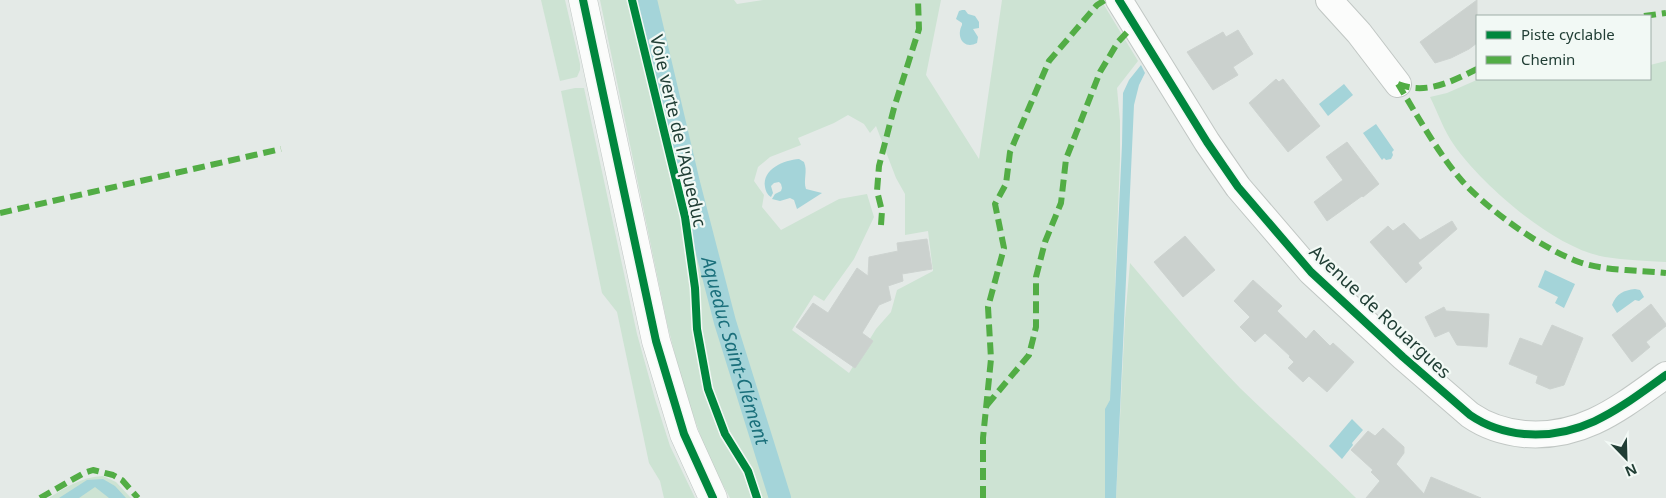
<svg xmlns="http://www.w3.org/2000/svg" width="1666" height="498" font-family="'Noto Sans',sans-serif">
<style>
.green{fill:#cde3d3;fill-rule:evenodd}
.water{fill:#a4d4d9}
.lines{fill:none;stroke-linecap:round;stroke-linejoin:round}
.canal{stroke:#a4d4d9;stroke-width:22}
.building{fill:#cbd1ce;stroke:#cdd3d0}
.street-casing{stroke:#c1c7c4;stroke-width:28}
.secondary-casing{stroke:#c0c7c4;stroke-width:29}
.street{stroke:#fbfcfb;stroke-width:26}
.secondary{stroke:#fbfcfb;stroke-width:28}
.quiet{stroke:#52ad45;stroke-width:6;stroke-dasharray:12 6;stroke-linecap:butt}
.cycleway-casing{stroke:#f2f9f5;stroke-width:11}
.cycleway{stroke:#00873e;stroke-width:8}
.labels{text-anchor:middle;stroke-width:4.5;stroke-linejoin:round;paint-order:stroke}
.street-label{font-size:18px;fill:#213e35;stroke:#f2f9f5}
.water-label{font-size:19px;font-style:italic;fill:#1a6f7b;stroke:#f2f9f5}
</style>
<rect width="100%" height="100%" fill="#e4eae7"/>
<!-- green -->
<g class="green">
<path d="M541,0H565L580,64V70L577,77L560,81Z"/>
<path d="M600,0H734L737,4L763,0H941L926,75L979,159L1002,0H1101L1138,61L1117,88L1120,121V158L1107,498H730L708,457L683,386L667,323ZM848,115L864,124L870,133L876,126L896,178L905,194V235L928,231L933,271L897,290L891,312L876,329L849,373L792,330L814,295L824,301L854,259L874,217L867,194L839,199L781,230L762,207L764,195L754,181L758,167L770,157L801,145L798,138L834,123Z"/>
<path d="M1666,61V262C1646,261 1625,260 1605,257C1554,248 1483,186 1454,145C1444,131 1438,113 1430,97L1447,93L1479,79H1650V65Z"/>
<path d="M575,88H584L637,334L655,399L670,446L695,498H664L660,481L649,463L617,312L602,293L561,91Z"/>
<path d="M1130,263C1166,305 1201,348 1240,388C1278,425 1318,460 1356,498H1116L1125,319Z"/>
<path d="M103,476L116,482L131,498H49C66,487 82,477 103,476Z"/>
</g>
<!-- water -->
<g class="water">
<path d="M962,10H965L968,14L975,16L979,22V28L973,29L978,37L977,43C963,50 956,36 962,25V23L956,19L959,11Z"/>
<path d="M1141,65L1145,73L1139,85L1134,105L1116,498H1105V409L1110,400L1122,145L1123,93L1129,80Z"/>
<path d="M1344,84L1353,95L1328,116L1319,104Z"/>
<path d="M1376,124L1394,150L1392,152L1393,155L1391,159L1386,160L1384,158L1382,160L1363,133Z"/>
<path d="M799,159L804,162C808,171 803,180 806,189L822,193L797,209L794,200L790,198L780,201L772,199L775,194L781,191L782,188L781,184L779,182L774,183L771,186L773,193L771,197C767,194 766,192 765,187C762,169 784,160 799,159Z"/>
<path d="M1545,270L1575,284L1564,308L1555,303L1558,297L1538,287Z"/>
<path d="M1635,289L1640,290L1644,297L1639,301L1635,300L1617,313L1612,305C1616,294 1624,290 1635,289Z"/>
<path d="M1352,419L1363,430L1352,443L1353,445L1342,459L1329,446Z"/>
<path d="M103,479L115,486L126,498H109L95,487L79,498H59L87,480Z"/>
</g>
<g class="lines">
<!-- canal -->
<path class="canal" id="s1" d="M646,0L689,183L725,322L780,498"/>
</g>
<!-- building -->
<g class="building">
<path d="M1477,0V43L1469,49L1451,58L1435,63L1420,42Z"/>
<path d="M1238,30L1253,54L1233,67L1238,75L1213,90L1187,52L1223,32L1226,37Z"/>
<path d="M1276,79L1279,82L1283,79L1320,126L1288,152L1249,103Z"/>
<path d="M1347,142L1379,184L1363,197L1362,196L1327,221L1314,202L1343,180L1326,157Z"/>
<path d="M1452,221L1457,229L1418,263L1422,268L1406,283L1370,242L1388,226L1393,231L1404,223L1420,240Z"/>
<path d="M1185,236L1215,270L1183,297L1154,262Z"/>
<path d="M927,239L932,269L902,274L903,281L888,286L891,300L879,305L862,333L873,341L855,368L796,327L813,303L828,313L857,268L868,276L869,257L898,251L897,243Z"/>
<path d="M1253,280L1282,306L1277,311L1306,339L1314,330L1330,346L1333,343L1354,362L1327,392L1309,376L1303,382L1288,368L1294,362L1289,357L1290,356L1265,333L1255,342L1240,327L1250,317L1234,301Z"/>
<path d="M1651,304L1666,324V326L1646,342L1650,347L1632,362L1612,335Z"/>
<path d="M1444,307L1446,311L1489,314L1487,347L1457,345L1449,331L1435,337L1425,317Z"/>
<path d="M1552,325L1583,338L1564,385L1550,389L1536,383L1538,376L1509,364L1520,338L1542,346Z"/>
<path d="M1383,428L1404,447V453L1396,464L1424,494L1431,477L1481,498H1366L1380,481L1371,472L1373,470L1351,450L1368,431L1375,436Z"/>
</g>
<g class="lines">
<!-- street casing -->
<g class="street-casing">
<g id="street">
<path d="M1119,0L1207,142L1238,187L1311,272L1403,357L1470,415C1486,426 1504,432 1524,434C1583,439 1621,407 1666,375"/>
<path d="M1329,0L1359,33L1398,84"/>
</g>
</g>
<!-- secondary casing -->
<g class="secondary-casing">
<path id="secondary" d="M583,0L656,341L684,434L713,498"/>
</g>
<!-- street -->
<use href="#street" class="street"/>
<!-- secondary -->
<use href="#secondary" class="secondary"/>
<!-- quiet -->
<g class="quiet">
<path d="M1644,16L1666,13"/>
<path d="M1398,84C1417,115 1439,155 1463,182C1491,212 1541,248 1579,262C1604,271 1639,270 1666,273"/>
<path d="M1398,84C1426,95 1451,82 1477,69"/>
<path d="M0,213L281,149"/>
<path d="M881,225L882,211L877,191L879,166L894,108L919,29L918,0"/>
<path d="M987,405L1029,355L1036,327V277L1045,242L1061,203L1066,159L1100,72L1118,42L1134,25"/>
<path d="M40,498L84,473L93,470L113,475L122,480L138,498"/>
<path d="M983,498V438L991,359L988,307L1004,248L995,204L1006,184L1010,152L1049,61L1097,5L1105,0"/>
</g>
<!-- cycleway casing -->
<g class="cycleway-casing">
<g id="cycleway">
<path d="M583,0L656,341L684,434L713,498"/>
<path d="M632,0L685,217L695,288L697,329L708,389L725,434L748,471L757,498"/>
<path d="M1119,0L1207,142L1238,187L1311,272L1403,357L1470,415C1486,426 1504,432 1524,434C1583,439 1621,407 1666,375"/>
</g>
</g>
<!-- cycleway -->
<use href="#cycleway" class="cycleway"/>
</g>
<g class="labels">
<!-- street labels -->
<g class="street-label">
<text transform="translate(678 131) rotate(77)" y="6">Voie verte de l'Aqueduc</text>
<text transform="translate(1380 312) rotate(43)" y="6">Avenue de Rouargues</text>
</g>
<!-- water labels -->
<g class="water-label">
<text dy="7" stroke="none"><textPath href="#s1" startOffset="362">Aqueduc Saint-Clément</textPath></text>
</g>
</g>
<!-- legend -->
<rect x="1476" y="15" width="175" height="65" fill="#f2f9f5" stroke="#9eaea8"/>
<rect x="1486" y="31" width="25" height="8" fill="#00873e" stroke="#9eaea8"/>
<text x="1521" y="40" font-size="15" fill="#213e35">Piste cyclable</text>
<rect x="1486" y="56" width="25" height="8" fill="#52ad45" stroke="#9eaea8"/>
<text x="1521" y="65" font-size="15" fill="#213e35">Chemin</text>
<!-- north arrow -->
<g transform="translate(1626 458) rotate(157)" stroke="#f2f9f5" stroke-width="4" paint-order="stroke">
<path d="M0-4L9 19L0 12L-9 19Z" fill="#213e35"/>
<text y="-8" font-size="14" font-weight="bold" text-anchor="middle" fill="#213e35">N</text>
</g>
</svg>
